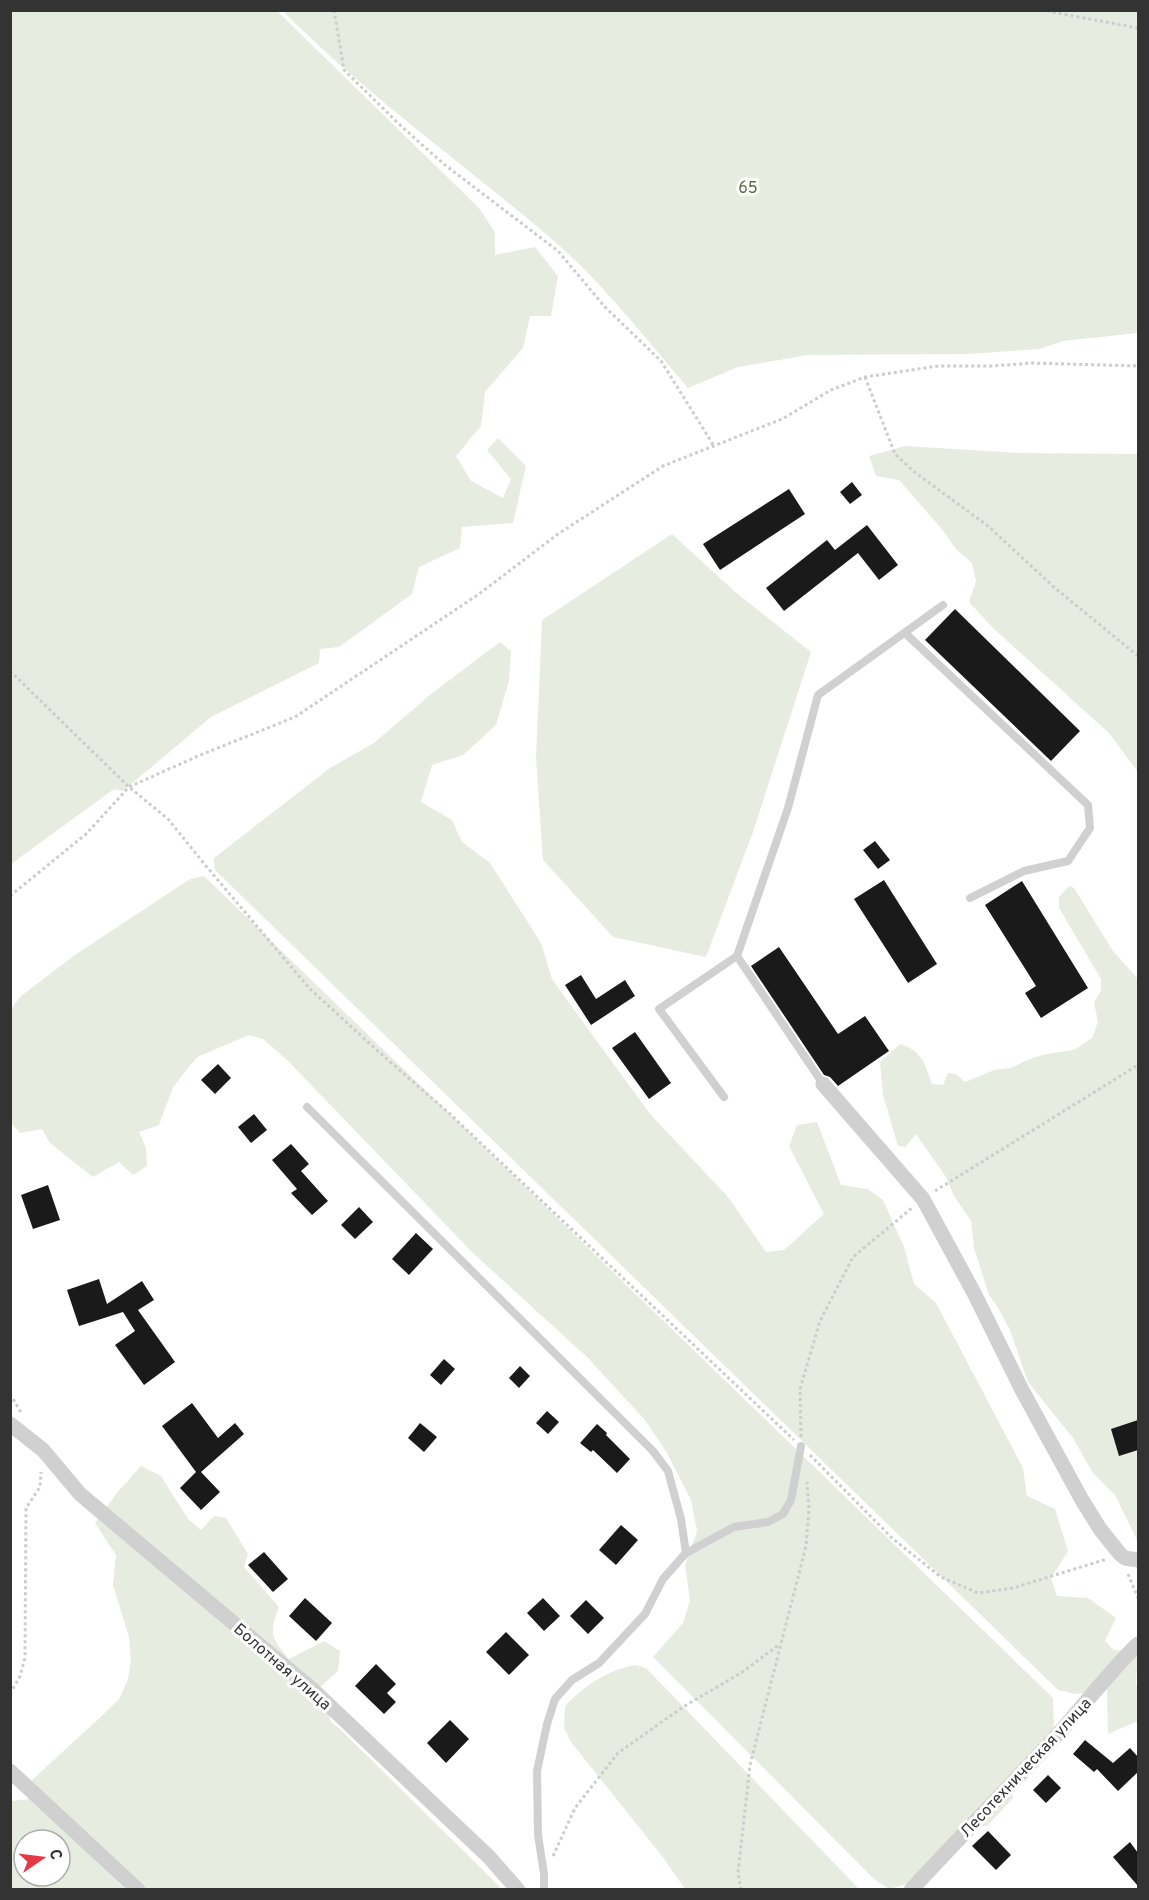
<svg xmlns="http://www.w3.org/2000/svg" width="1149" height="1900" font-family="Overpass,sans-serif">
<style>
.green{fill:#e6ecdf;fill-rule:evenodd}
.building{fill:#1a1a1a}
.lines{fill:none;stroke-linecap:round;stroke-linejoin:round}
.path{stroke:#cdcdcd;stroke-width:3;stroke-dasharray:3 3;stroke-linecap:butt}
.lane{stroke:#d0d0d0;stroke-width:8}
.street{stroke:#d0d0d0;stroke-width:15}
.labels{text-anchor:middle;stroke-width:6;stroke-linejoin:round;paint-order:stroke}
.park-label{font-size:16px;fill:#56703f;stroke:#fff}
.street-label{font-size:16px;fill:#333;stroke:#fff}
</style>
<rect width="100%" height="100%" fill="#fff"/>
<!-- green -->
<g class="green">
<path d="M11,10L277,11L479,208L495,232V255L535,247L558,276L551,316H530L523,348L485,392L481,426L456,456L471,481L503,498L511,479L487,450L498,438L526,466L513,523L462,527L460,548L419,567L412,594L339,647L320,649L319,663L211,717L123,791L114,789L11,864Z"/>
<path d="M283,11H1138V333L1063,341L1039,349L968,354L808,355L738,367L688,388C645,338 604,284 553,240C463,163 366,95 283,11Z"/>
<path d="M905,446L1020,453L1138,454V772L1109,733L993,628L969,602L976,581L972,563L956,549L940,527L899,480L876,476L869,456Z"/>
<path d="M672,534L734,591L811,652L753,832L706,957L613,937L543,860L536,758L542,620Z"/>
<path d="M500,642L511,651L509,681L496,725L463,755L432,765L421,802L452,820L462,842L490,863L541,943L552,979L596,1040L651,1115L728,1197L766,1252L784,1250L824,1214L789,1146L797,1125L817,1122L841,1185L868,1189L883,1200L904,1247L914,1284L936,1303L1023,1468L1027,1496L1055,1509L1068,1551L1051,1578L1057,1596L1088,1598L1116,1618L1105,1641L1114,1650L1138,1652L1136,1685L1138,1687V1721L1108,1734L1107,1690L1076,1694L1058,1690L215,870L214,858L330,768L374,743L431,694Z"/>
<path d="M204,876L1053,1698L1054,1732L1009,1780L1013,1798L987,1826L965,1824L907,1884L889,1889L874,1879L653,1657L683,1623L690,1600L685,1565L697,1531L691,1500L667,1453L645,1420L588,1358L473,1253L289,1062L263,1039L249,1035L197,1057L173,1087L159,1125L139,1132L146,1148L147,1166L133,1175L119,1162L93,1177L50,1143L42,1129L20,1133L11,1123L10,1010L21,996L75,955L190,879Z"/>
<path d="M1069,886L1074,888L1113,951L1138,979V1542L1115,1495L1093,1473L1073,1438L1028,1382L1010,1330L997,1306L989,1295L974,1248L971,1221L954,1196L946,1177L916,1134L905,1147L898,1146L883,1095L880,1062L900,1044C922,1051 925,1063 932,1084L943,1085L948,1073L956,1074L965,1082L994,1070L1011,1068L1027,1060L1046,1054L1074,1050L1092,1038L1098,1022L1094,1002L1101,991V979L1059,908V897Z"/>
<path d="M141,1466L161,1476L188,1519L201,1530L214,1516L226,1518L248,1554L244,1567L279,1607C269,1634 270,1636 289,1659L324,1641L340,1651L338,1671L320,1687L331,1722L340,1729L502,1889H145L31,1781L107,1711L120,1698L128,1679L131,1660L129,1637L113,1585L116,1555L95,1523L116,1494Z"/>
<path d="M635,1665L646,1668L859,1889H685L662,1856L571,1742L564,1728L565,1706C584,1686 607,1670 635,1665Z"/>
<path d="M31,1799L126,1890H11V1801ZM24,1840H60V1876H24Z"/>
</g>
<!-- building -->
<g class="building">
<path d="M852,482L862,495L850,504L840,492Z"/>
<path d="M789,489L805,514L720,570L703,544Z"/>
<path d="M867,525L898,565L879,580L858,553L784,611L766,588L827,540L835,550Z"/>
<path d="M955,609L1080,731L1051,761L925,640Z"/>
<path d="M875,841L890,860L878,869L863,850Z"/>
<path d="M884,880L937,964L908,983L854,899Z"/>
<path d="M1022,881L1088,988L1041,1018L1025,993L1036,986L985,905Z"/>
<path d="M779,947L838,1034L865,1016L889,1051L838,1086L830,1077L824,1075L751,966Z"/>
<path d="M581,975L596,999L625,980L635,996L591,1025L565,985Z"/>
<path d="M635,1032L671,1083L649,1099L612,1048Z"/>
<path d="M218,1064L231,1078L215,1094L201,1080Z"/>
<path d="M254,1114L267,1130L251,1143L238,1127Z"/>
<path d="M291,1144L309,1164L301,1171L328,1201L312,1215L291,1193L297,1189L272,1160Z"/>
<path d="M48,1185L60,1220L33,1229L21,1195Z"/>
<path d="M359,1207L373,1222L355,1239L341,1225Z"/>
<path d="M416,1233L433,1249L409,1275L392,1259Z"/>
<path d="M99,1279L107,1304L142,1281L154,1300L138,1310L175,1362L144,1385L115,1345L135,1331L123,1312L79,1326L67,1290Z"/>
<path d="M444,1359L455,1369L441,1385L430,1375Z"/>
<path d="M520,1366L530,1376L519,1388L509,1378Z"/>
<path d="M192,1403L218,1438L235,1423L244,1434L201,1472L220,1492L201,1510L180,1488L196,1472L162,1426Z"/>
<path d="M547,1411L559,1422L548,1434L536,1423Z"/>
<path d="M1138,1420V1450L1119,1456L1111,1429Z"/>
<path d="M420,1423L437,1437L424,1452L408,1438Z"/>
<path d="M597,1424L607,1433L606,1435L630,1459L617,1473L593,1450L591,1452L580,1443Z"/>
<path d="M621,1525L638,1540L616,1565L599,1550Z"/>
<path d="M264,1552L288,1579L273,1592L248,1565Z"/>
<path d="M305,1598L332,1623L316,1641L289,1616Z"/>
<path d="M543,1598L560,1616L544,1631L527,1613Z"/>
<path d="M586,1600L604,1618L588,1634L570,1616Z"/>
<path d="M506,1632L529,1655L509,1675L486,1652Z"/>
<path d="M376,1664L396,1684L387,1693L396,1702L384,1714L355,1686Z"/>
<path d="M450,1720L469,1739L446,1763L427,1743Z"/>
<path d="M1085,1740L1113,1763L1130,1748L1138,1757V1772L1118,1791L1097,1769L1094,1772L1073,1754Z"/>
<path d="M1048,1775L1061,1788L1046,1803L1033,1790Z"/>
<path d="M988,1831L1011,1855L996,1870L972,1846Z"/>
<path d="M1130,1842L1138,1853V1886L1113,1857Z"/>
</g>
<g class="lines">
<!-- path -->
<g class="path">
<path d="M334,10L344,70L400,125L445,165L558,251L605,307L661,361L714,446"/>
<path d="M1041,10L1138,28"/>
<path d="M865,377L895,454L913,471L988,526L1055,588L1138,656"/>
<path d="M10,671L129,787L168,819L206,866L310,989L380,1053L450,1114L794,1440"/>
<path d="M10,896L86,834L129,787L198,756L295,717L479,594L558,534L663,466L782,419L831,390L865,377L938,366H993L1031,363L1138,366"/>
<path d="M935,1191L1138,1065"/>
<path d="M10,1394L22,1414"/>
<path d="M801,1437L800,1389L820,1321L853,1257L913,1207"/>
<path d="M810,1455L893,1539L941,1577L978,1593L1013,1588L1107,1559"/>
<path d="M1128,1574L1138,1598"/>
<path d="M10,1694L20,1676L25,1658L26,1508L40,1487L41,1472"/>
<path d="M553,1856L575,1808L618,1753L683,1707L741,1673L780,1644"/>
<path d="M741,1890L738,1873L750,1765L806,1546L809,1510L807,1482"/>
</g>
<!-- lane -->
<g class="lane">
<path d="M905,633L1088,805L1090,828L1068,861L1024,871L970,898"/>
<path d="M737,956L823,1084"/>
<path d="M724,1097L659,1009L737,956L788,808L818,695L943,605"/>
<path d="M307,1107L653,1451L668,1471L681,1519L686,1553"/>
<path d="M544,1890V1874L538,1835L537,1771L547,1724L555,1699L572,1680L599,1663L645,1614L663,1579L686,1553L734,1527L768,1522L783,1514L791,1500L801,1446"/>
</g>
<!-- street -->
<g class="street">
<path d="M823,1084L923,1199L974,1293L1022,1390L1082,1500L1100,1529L1120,1554L1125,1558L1138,1560"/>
<path d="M10,1424L43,1450L80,1494L313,1690L489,1857L518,1890"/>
<path d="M10,1771L138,1890"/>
<path d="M911,1890C960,1837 1010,1786 1059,1733C1086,1703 1110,1671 1138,1644"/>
</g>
</g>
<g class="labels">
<!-- park labels -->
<g class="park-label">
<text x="748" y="193">65</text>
</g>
<!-- street labels -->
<g class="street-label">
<text transform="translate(283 1666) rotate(41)" y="6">Болотная улица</text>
<text transform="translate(1025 1767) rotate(-47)" y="6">Лесотехническая улица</text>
</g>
</g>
<!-- border -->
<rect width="1149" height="1900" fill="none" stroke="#333333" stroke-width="24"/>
<!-- north arrow -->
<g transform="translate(42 1858) rotate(76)"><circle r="28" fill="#ffffff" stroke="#adadad" stroke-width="1.5"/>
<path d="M0-4.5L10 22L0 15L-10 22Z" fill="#e63946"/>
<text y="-9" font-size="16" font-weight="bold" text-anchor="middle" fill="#333333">С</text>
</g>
</svg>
